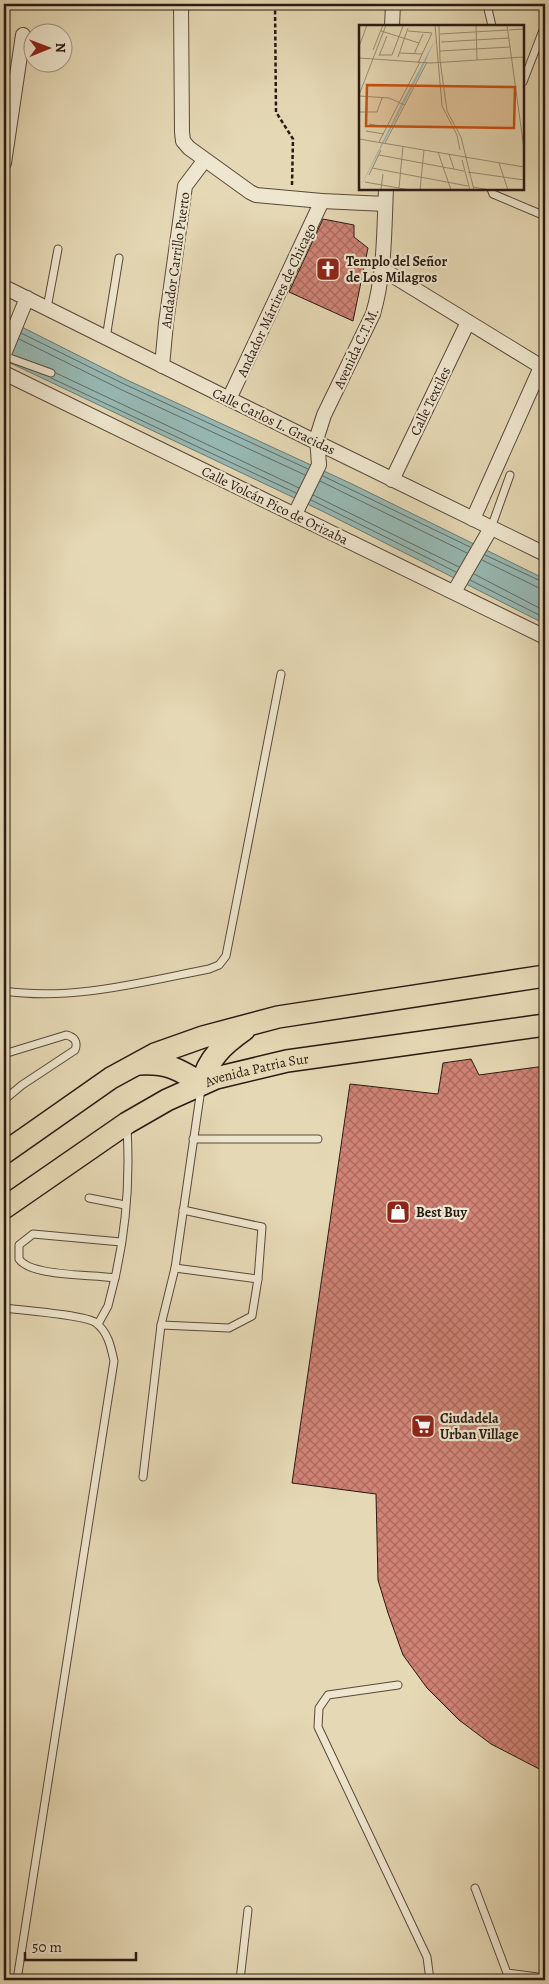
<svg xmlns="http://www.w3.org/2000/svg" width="549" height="1984" font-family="Alegreya,serif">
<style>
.water{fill:#97b9b4;stroke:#6b7974}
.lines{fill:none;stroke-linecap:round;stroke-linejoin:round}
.shore{stroke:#606a64;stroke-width:1}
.building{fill:url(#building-cross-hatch);stroke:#291a13}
.lane-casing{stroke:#584a3b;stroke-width:9}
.street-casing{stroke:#584a3b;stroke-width:16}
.primary-casing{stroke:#291a13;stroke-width:24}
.path{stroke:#291a13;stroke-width:2.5;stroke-dasharray:4 2.5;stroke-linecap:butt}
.lane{stroke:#eee6ce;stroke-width:7}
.street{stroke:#eee6ce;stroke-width:14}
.primary{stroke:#e5d8b4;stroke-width:21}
.labels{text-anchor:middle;stroke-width:4.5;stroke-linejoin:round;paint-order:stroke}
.street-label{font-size:14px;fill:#291a13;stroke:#eee6ce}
.poi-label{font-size:14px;font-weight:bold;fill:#291a13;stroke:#eee6ce;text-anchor:start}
.inset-road{fill:none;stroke:#9a8c74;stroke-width:1}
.view{fill:#cb500d;fill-opacity:0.15;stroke:#cb500d;stroke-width:2.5}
.inset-edge{fill:none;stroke:#291a13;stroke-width:2.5}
</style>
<defs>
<pattern id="building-cross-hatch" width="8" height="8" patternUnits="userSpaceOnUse" patternTransform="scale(1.25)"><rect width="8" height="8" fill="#d08375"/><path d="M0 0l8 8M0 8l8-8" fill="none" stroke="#a96a5f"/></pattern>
</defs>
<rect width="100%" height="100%" fill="#e5d8b4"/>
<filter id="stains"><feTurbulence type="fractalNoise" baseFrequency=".004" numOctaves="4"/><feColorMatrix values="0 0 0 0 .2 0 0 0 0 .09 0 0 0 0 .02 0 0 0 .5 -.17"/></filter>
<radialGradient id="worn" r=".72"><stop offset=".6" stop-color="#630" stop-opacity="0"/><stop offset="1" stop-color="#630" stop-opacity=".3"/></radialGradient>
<!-- water -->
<path class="water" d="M4,318L127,380L352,484L545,579V624L324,512L4,360Z"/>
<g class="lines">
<!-- shore -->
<g class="shore">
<path d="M21,333L124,384L308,469"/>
<path d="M19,339L122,390L305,475"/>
<path d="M56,373L299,488"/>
<path d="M51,378L296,493"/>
<path d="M323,476L470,547"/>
<path d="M320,481L467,553"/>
<path d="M313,495L459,567"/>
<path d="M311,500L456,572"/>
<path d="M485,555L545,583"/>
<path d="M482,560L539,588L545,589"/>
<path d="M474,574L545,611"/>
<path d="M470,580L545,618"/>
</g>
</g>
<!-- building -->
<g class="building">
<path d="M323,219L354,225V237L368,248L353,321L289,292Z"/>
<path d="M471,1059L479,1075L545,1066V1318L540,1368H545V1772L491,1744L459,1720L427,1688L403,1655L388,1613L378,1580L376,1494L292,1483L350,1084L438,1094L443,1063Z"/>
</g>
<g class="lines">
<!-- lane casing -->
<g class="lane-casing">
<g id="lane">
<path d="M489,4L488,9L492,26"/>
<path d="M523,82L545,25"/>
<path d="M491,189L493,194L545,216"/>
<path d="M47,308L58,249"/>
<path d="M106,338L119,258"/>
<path d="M4,356L51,373"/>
<path d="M491,528L510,475"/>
<path d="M4,991C73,1001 142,982 209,969L219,965L226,956L281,674"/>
<path d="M4,1054L66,1035C75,1037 78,1042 75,1050L22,1085L4,1100"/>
<path d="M201,1089L175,1268L258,1279"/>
<path d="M193,1139H318"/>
<path d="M89,1198L125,1205"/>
<path d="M121,1242L33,1234L19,1245V1259C31,1277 93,1274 115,1278C126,1230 130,1178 127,1128"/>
<path d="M4,1308C20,1310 87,1315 96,1323C108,1332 111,1347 114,1361L17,1980"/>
<path d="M98,1324L108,1306L115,1278"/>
<path d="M161,1325L229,1328L252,1316L258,1279L262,1227L183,1210"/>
<path d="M143,1477L161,1325L175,1268"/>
<path d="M398,1685L328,1695L319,1708L318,1727L427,1957L430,1980"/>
<path d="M475,1888L507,1973L545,1978"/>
<path d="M240,1980L248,1910"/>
</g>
</g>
<!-- street casing -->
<g class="street-casing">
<g id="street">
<path d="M181,4L182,132L183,141L189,148L250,192L256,195L322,201L385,204"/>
<path d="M392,26L393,4"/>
<path d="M4,163L23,35"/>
<path d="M382,269L545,369"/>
<path d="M4,287L318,443L545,554"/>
<path d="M4,354L27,298"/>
<path d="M162,366L166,323L185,186L204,161"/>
<path d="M4,373L545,637"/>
<path d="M229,399L322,201"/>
<path d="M392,480L468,322"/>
<path d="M295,514L319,465L317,437L324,415L373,314C385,273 384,231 386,189"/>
<path d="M473,519L541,367"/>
<path d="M454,592L491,528"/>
</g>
</g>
<!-- primary casing -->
<g class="primary-casing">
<g id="primary">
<path d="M139,1064C166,1062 179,1069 202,1084C207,1059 224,1044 244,1030"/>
<path d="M4,1153L111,1078L155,1054L203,1037L278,1017L545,976"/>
<path id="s1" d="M4,1208L127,1123L167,1100L216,1078L287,1061L545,1025"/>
</g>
</g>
<!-- path -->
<path class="path" d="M275,4L276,112L293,139L292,185"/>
<!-- lane -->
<use href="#lane" class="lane"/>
<!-- street -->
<use href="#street" class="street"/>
<!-- primary -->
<use href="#primary" class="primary"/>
</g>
<!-- icons -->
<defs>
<g id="church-square" transform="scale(1.25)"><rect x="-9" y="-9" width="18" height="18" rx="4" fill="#8f2418" stroke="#eee6ce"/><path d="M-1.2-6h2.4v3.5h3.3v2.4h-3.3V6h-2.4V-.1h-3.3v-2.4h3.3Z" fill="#fff"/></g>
<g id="shop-square" transform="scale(1.25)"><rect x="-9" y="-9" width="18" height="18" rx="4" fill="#8f2418" stroke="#eee6ce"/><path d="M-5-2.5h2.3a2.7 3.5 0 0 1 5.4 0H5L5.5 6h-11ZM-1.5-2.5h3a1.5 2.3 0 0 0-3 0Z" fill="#fff"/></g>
<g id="supermarket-square" transform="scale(1.25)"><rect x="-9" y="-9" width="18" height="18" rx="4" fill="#8f2418" stroke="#eee6ce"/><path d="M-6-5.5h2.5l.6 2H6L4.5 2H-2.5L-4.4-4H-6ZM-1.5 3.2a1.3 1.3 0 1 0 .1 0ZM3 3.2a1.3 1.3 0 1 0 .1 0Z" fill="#fff"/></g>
</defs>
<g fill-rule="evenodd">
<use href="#church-square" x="328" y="269"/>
<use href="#shop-square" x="398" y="1212"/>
<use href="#supermarket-square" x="423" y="1426"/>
</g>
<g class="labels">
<!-- street labels -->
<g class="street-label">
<text transform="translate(175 260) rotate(-82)" y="5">Andador Carrillo Puerto</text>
<text transform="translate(276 300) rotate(-65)" y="5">Andador Mártires de Chicago</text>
<text transform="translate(356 348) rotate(-65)" y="5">Avenida C.T.M.</text>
<text transform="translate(430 401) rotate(-64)" y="5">Calle Textiles</text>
<text transform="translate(274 421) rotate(26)" y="5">Calle Carlos L. Gracidas</text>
<text transform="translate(275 505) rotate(26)" y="5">Calle Volcán Pico de Orizaba</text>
<text dy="5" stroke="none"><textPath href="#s1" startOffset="291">Avenida Patria Sur</textPath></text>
</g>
<!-- poi labels -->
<g class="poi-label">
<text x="346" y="266">Templo del Señor<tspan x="346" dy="16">de Los Milagros</tspan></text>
<text x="416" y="1217">Best Buy</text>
<text x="440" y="1423">Ciudadela<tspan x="440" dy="16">Urban Village</tspan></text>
</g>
</g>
<!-- overview -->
<g transform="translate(359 25)">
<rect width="165" height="165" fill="#e5d8b4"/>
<path d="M76,15L62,46L0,165L44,75Z" fill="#97b9b4"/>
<path class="inset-road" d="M76,0L83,81L98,110L101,125M80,0L81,35L88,86L102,112L115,165M117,0L118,35M148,0L165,124M150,5L165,4M22,6L60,18M49,6L73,8M81,9L149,5M82,17L150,13M1,19L8,0M14,25L24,0M81,26L151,22M41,28L63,29M55,29L64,9M21,30H33L44,1M20,31L28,11M39,32L49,3M0,33L72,38L165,32M59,38L73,8M0,70L27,0M0,71L30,73L46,80M0,87H18L23,73M10,99L28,102M7,106L25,109M0,114L165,142M20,117L61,37M26,118L68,37M79,127L92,165M90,129L95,144M20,130L105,146M103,135L111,165M140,138L149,165M13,143L109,161M109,147L165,155M10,150L22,125M6,157L51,165M114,162L131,165M40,163L44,121M22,164L24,149M61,165L65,125"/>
<path class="view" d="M8,60L156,62L155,103L7,101Z"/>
<rect width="165" height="165" class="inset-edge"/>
</g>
<!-- margin -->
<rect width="549" height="1984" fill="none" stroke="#e5d8b4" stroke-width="20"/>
<rect x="5" y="5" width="539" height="1974" fill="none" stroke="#291a13" stroke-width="2.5"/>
<rect x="10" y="10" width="529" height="1964" fill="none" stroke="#291a13"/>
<!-- north arrow -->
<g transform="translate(48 48) rotate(89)"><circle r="24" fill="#eee6ce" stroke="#9f9483"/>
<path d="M0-4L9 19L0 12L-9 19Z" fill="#8f2418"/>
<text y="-8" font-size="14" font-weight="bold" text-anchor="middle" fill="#291a13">N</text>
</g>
<!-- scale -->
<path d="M25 1952v8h111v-8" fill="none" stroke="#291a13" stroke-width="2.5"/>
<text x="32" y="1952" font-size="15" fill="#291a13" stroke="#eee6ce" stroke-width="4" paint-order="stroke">50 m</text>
<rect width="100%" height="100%" filter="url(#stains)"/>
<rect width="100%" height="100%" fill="url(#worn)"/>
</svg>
